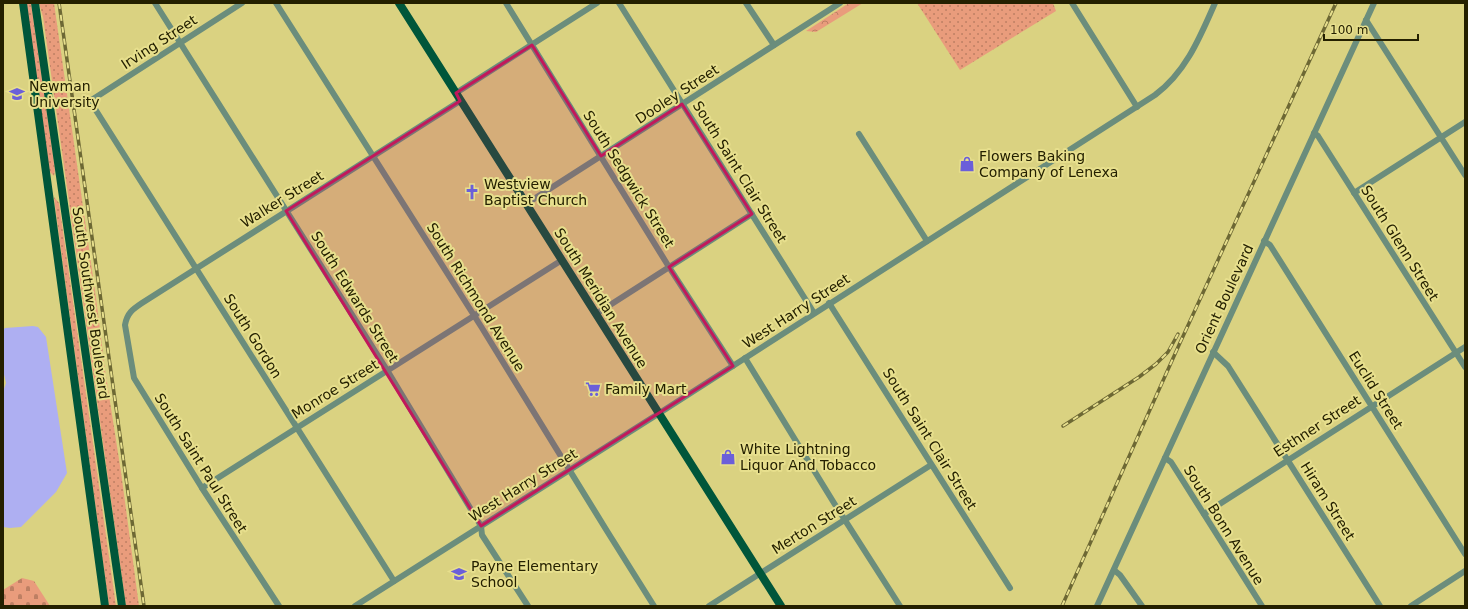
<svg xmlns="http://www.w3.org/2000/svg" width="1468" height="609" font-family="'DejaVu Sans',sans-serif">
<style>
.grass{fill:url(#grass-dots)}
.forest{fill:url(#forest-crowns)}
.cemetery{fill:url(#cemetery-stones)}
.water{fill:#aeaff2}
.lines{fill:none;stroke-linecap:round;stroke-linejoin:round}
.minor{stroke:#6b8d7c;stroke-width:6}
.major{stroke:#00563a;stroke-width:8}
.rail-casing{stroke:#6d6834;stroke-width:3.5}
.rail{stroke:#e7df8d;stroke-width:2;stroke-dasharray:6;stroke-linecap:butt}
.marked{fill:#c2185b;fill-opacity:0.2;stroke:#c2185b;stroke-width:3;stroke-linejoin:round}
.labels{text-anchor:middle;stroke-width:4;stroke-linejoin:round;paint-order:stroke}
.street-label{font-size:14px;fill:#242000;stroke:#e7df8d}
.poi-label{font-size:14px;fill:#242000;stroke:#e7df8d;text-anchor:start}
</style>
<defs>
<pattern id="grass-dots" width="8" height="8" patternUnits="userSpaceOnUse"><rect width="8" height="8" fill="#e99c7c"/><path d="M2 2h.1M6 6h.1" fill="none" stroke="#bd7f63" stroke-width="1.8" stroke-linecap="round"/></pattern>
<pattern id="forest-crowns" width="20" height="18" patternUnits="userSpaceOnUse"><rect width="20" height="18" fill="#e99c7c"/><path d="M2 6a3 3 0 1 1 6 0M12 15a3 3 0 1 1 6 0" fill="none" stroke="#bd7f63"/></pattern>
<pattern id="cemetery-stones" width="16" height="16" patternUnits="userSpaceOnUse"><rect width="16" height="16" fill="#e99c7c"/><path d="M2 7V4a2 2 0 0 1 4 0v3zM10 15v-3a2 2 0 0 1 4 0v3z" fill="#bd7f63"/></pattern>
</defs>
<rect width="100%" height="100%" fill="#dad281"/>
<!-- grass -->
<g class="grass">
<path d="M26,3H31L55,170L54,176L49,171Z"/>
<path d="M39,3H54L96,298L105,370L121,472L139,606H126L43,17Z"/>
<path d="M917,3H1053L1056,11L960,70Z"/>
<path d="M54,197L59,203L116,606H109L54,198Z"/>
</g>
<!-- forest -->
<path class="forest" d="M849,3H863L816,32L806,31Z"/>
<!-- cemetery -->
<path class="cemetery" d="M22,578L34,581L50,606H3V590Z"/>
<!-- water -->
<path class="water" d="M33,326L38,327L46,337L67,473L56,492L21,527L10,528L3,527V392L6,383L3,370V330L5,328Z"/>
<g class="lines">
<!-- minor -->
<g class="minor">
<path d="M155,3L387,370L481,526L482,535L528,606"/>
<path d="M242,3L90,101L394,581"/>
<path d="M276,3L482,328L607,531L654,606"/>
<path d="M506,3L669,267L733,366"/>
<path d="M619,3L814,313"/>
<path d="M746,3L774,45"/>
<path d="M1072,3L1137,107"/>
<path d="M1366,20L1465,175"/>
<path d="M456,93L597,3"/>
<path d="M1314,133L1318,136L1465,367"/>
<path d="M859,134L927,241"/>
<path d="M1354,193L1465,122"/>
<path d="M526,204L840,3"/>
<path d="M1264,241L1270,245L1465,554"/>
<path d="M829,303L1010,588"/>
<path d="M596,314L752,214"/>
<path d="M1213,352L1228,366L1380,606"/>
<path d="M745,358L834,503L900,606"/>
<path d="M1165,458L1171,462L1262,606"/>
<path d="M202,488L562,260"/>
<path d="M1204,514L1465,347"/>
<path d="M1114,570L1120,575L1142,606"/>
<path d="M279,606L202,488L134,378L125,325C127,313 133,309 142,303L460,101"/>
<path d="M355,606L658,414L1155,95C1186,72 1200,37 1215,3"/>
<path d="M709,606L931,465"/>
<path d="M1097,606L1374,3"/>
<path d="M1411,606L1465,571"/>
</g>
<!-- major -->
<g class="major">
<path d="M23,3L105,606"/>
<path d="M35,3L122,606"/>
<path d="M399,3L781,606"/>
</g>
<!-- rail casing -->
<g class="rail-casing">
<g id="rail">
<path d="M59,3L144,606"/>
<path d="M1063,426L1139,377L1156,364L1168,352L1178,334"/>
<path d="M1062,606L1179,345L1336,3"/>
</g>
</g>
<!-- rail -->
<use href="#rail" class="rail"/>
</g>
<!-- marked area -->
<path class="marked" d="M532,45L601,156L682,104L752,214L669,267L733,366L481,526L286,211L460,101L456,93Z"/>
<!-- icons -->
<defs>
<g id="university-bare" transform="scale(1.2)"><path d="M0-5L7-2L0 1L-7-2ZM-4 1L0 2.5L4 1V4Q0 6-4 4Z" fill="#6b5fd9" stroke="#e7df8d" stroke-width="2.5" paint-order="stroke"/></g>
<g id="shop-bare" transform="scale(1.2)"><path d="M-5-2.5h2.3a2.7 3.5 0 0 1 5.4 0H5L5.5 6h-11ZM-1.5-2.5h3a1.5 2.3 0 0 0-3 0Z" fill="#6b5fd9" stroke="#e7df8d" stroke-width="2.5" paint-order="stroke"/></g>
<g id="church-bare" transform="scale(1.2)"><path d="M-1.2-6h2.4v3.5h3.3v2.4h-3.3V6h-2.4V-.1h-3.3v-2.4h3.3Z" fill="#6b5fd9" stroke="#e7df8d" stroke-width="2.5" paint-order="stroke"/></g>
<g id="supermarket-bare" transform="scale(1.2)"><path d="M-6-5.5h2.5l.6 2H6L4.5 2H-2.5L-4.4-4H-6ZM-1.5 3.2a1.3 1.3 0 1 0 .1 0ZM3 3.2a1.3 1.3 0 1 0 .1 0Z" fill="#6b5fd9" stroke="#e7df8d" stroke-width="2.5" paint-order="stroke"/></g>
<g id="school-bare" transform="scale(1.2)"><path d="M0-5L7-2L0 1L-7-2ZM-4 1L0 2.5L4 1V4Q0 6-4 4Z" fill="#6b5fd9" stroke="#e7df8d" stroke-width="2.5" paint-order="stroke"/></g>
</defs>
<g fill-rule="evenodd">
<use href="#university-bare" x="17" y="94"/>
<use href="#shop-bare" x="967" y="164"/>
<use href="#church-bare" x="472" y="192"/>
<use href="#supermarket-bare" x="593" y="389"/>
<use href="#shop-bare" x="728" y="457"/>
<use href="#school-bare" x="459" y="574"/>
</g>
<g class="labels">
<!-- street labels -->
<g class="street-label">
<text transform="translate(159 42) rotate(-33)" y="5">Irving Street</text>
<text transform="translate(677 94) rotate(-33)" y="5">Dooley Street</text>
<text transform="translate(740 172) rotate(58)" y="5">South Saint Clair Street</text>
<text transform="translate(629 179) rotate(58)" y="5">South Sedgwick Street</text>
<text transform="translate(282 199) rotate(-32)" y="5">Walker Street</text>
<text transform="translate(1400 243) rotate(58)" y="5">South Glenn Street</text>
<text transform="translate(355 297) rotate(58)" y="5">South Edwards Street</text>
<text transform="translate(476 297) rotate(58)" y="5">South Richmond Avenue</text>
<text transform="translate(601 298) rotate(58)" y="5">South Meridian Avenue</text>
<text transform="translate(1224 299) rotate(-65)" y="5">Orient Boulevard</text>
<text transform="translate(91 303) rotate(82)" y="5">South Southwest Boulevard</text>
<text transform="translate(796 311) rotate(-33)" y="5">West Harry Street</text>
<text transform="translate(253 336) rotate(58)" y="5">South Gordon</text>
<text transform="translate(335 389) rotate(-32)" y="5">Monroe Street</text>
<text transform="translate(1376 390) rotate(58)" y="5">Euclid Street</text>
<text transform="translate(1317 426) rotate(-33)" y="5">Esthner Street</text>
<text transform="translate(930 439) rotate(58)" y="5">South Saint Clair Street</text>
<text transform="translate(201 463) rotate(58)" y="5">South Saint Paul Street</text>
<text transform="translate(523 485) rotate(-32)" y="5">West Harry Street</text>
<text transform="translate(1328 501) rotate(58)" y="5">Hiram Street</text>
<text transform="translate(814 525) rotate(-32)" y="5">Merton Street</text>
<text transform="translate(1224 525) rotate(58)" y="5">South Bonn Avenue</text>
</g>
<!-- poi labels -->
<g class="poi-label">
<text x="29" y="91">Newman<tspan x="29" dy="16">University</tspan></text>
<text x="979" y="161">Flowers Baking<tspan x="979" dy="16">Company of Lenexa</tspan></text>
<text x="484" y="189">Westview<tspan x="484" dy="16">Baptist Church</tspan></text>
<text x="605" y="394">Family Mart</text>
<text x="740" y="454">White Lightning<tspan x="740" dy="16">Liquor And Tobacco</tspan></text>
<text x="471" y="571">Payne Elementary<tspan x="471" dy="16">School</tspan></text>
</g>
</g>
<!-- border -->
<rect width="1468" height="609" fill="none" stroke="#242000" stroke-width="8"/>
<!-- scale -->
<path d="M1324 34v6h94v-6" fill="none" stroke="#242000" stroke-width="2"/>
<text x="1330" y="34" font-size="12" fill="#242000" stroke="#e7df8d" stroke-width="3" paint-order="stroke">100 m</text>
</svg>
